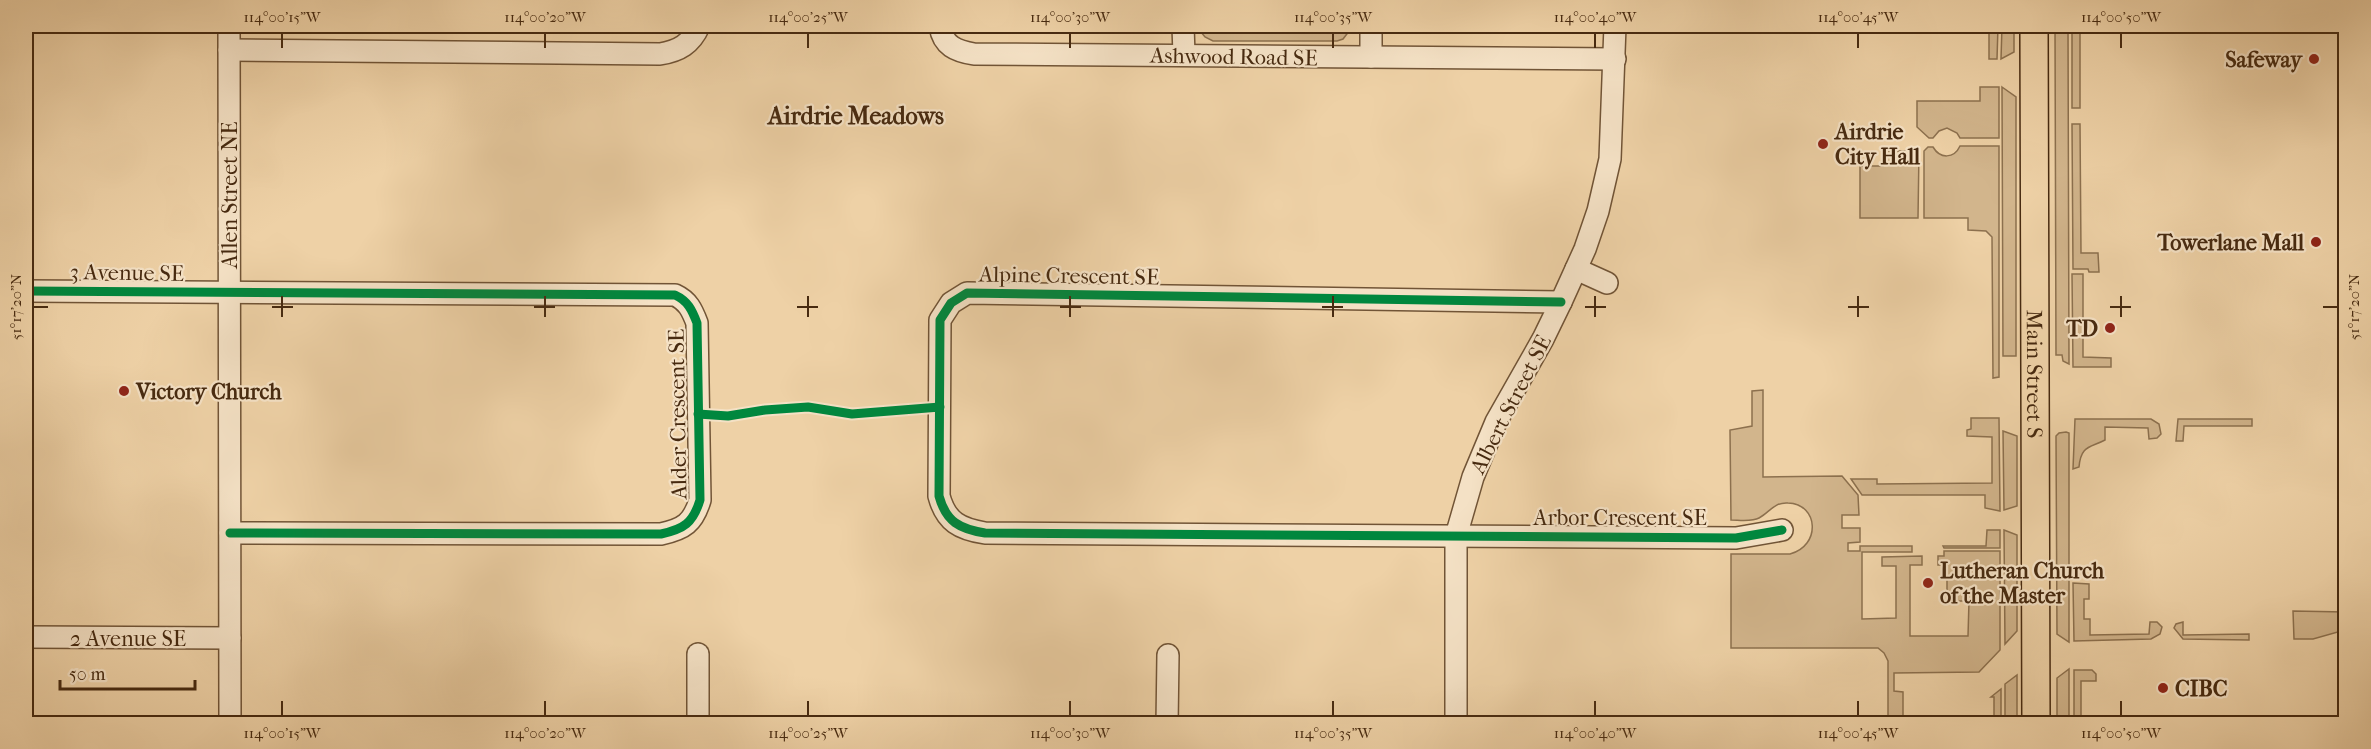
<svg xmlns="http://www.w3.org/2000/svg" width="2371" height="749" font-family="'IM FELL French Canon',serif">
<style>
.green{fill:#d2b58c;stroke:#8c704e;stroke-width:1.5}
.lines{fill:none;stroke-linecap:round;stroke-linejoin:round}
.minor-casing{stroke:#715436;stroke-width:24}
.major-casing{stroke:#472a10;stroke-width:30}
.minor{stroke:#f4e1c5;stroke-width:21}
.major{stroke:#eed1a6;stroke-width:27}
.cycleway-casing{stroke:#f4e1c5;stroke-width:13}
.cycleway{stroke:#00873e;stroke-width:9}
.ticks{fill:none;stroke:#472a10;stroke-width:2}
.poi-dot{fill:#8f2418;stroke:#f4e1c5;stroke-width:2}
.labels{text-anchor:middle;stroke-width:4.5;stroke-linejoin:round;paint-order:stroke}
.street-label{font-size:22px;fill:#472a10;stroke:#f4e1c5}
.poi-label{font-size:22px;font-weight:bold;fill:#472a10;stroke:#f4e1c5;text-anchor:start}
.neighbourhood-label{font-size:24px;font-weight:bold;fill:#472a10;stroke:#f4e1c5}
.neatline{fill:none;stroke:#472a10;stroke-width:2}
.ticks-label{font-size:15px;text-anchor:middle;fill:#472a10}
</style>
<rect width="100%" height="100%" fill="#eed1a6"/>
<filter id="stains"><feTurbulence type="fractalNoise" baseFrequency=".00333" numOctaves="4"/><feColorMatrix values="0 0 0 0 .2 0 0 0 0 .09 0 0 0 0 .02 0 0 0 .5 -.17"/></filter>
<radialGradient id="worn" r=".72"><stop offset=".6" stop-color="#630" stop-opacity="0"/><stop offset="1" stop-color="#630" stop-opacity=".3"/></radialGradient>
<!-- green -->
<g class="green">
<path d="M1196,26H1353L1343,39L1337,41H1213L1205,37Z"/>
<path d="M1989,26H1998L1997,59H1989Z"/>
<path d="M2002,26H2014V52L2001,59Z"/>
<path d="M2055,26H2068L2069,364L2063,361L2062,355H2056Z"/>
<rect x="2072" y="26" width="8" height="82"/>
<path d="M1980,87H1999V138H1960L1957,133L1947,128L1939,131L1933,138H1929L1917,127V101H1980Z"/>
<path d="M2002,87L2016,97V356H2003Z"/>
<path d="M2072,124H2080L2081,253H2098L2099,272H2089L2088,269H2073Z"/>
<path d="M1960,146H1999V377L1993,378L1992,237L1986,231L1968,230V218H1924V151L1928,147H1933C1940,159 1954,159 1960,146Z"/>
<path d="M1883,151H1919L1918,218H1860V166H1883Z"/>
<path d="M2072,274H2083V357L2111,358V367H2073Z"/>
<path d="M1763,390V477L1842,476L1858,495L1859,515H1842V528H1860V542L1848,543V551H1860V546H1912V552H1862V619L1896,618V566H1882V557L1922,556V565H1910V636H1968L1969,601H1947V565H1938V556H1944V551H2000V650L1979,672L1894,673V691L1903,692V723H1888V661L1884,653L1878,648H1731V554H1790C1821,546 1819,504 1788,503C1774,502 1770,512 1759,518C1752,522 1739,520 1731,520L1730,430L1752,426V391Z"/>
<path d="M1971,418H1999L2000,511L1985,508V495H1862L1851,479H1877V484L1992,483V437L1967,436V430L1971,429Z"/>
<path d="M2075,419H2151L2159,424L2161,434L2157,438L2149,439L2148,428L2105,427V440C2090,448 2081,445 2079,467L2073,469Z"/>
<path d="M2178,419H2252V426H2184L2183,441H2176Z"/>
<path d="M2003,431L2017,436V506L2004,510Z"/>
<path d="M2066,432L2069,433V642L2057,634L2056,436L2059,433Z"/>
<path d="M1987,530H2000V548H1944L1943,546H1986Z"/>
<path d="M2004,530L2017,535V631L2005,644Z"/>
<path d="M2073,583L2089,584V599H2084V619H2090V635L2149,634L2150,622H2157L2162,627L2160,634L2151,639L2074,641Z"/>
<path d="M2293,611L2345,612V630L2313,639H2294Z"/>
<path d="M2183,622V635L2249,634V640L2183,639L2174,628L2176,624Z"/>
<path d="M2069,669V723H2057V678Z"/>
<path d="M2074,670H2092L2096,674V681H2081V723H2074Z"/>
<path d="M2017,675V723H2005V684Z"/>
<path d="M2001,689V723H1994V697H1991Z"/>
</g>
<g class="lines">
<!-- minor casing -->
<g class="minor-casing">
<g id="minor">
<path d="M229,26L230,724"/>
<path d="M940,26C943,46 956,51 974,54L1615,59"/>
<path d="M1183,26L1184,55"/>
<path d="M1371,26V57"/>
<path d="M229,50L660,54C679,51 691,44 699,26"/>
<path d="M1576,269L1607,283"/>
<path d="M26,291L675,295C688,301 692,310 697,323L700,500C693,523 684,529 661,534L230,533"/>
<path d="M1561,302L967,293L951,303L940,320L939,496C946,522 960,529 985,533L1736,538L1782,530"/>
<path d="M26,637L230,638"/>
<path d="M698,654V724"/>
<path d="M1167,724L1168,655"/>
<path d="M1456,724V536L1473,477L1496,422L1543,339L1561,302L1585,249L1598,211L1610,159L1615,26"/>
</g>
</g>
<!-- major casing -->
<g class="major-casing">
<g id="major">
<path id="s1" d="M2034,26L2036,724"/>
</g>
</g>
<!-- minor -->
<use href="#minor" class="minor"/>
<!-- major -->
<use href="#major" class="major"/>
<!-- cycleway casing -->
<g class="cycleway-casing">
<g id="cycleway">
<path d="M26,291L675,295C688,301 692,310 697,323L700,500C693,523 684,529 661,534L230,533"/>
<path d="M1561,302L967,293L951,303L940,320L939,496C946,522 960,529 985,533L1736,538L1782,530"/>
<path d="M698,414L728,416L765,410L808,407L852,414L940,407"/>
</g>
</g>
<!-- cycleway -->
<use href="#cycleway" class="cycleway"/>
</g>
<!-- ticks -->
<path class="ticks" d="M282,33V48M545,33V48M808,33V48M1070,33V48M1333,33V48M1595,33V48M1858,33V48M2121,33V48M282,296V317M545,296V317M808,296V317M1070,296V317M1333,296V317M1595,296V317M1858,296V317M2121,296V317M33,307H48M272,307H293M534,307H555M797,307H818M1060,307H1081M1322,307H1343M1585,307H1606M1848,307H1869M2110,307H2131M2323,307H2338M282,701V716M545,701V716M808,701V716M1070,701V716M1333,701V716M1595,701V716M1858,701V716M2121,701V716"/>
<!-- markers -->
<g class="poi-dot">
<circle cx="2314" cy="59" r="6"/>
<circle cx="1823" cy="144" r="6"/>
<circle cx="2316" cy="242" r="6"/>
<circle cx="2110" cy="328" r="6"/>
<circle cx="124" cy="391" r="6"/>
<circle cx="1928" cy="583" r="6"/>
<circle cx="2163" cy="688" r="6"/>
</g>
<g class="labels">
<!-- street labels -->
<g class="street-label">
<text transform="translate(1234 56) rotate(1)" y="8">Ashwood Road SE</text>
<text transform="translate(229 195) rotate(-90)" y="8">Allen Street NE</text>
<text transform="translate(127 272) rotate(1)" y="8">3 Avenue SE</text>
<text transform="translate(1069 275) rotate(1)" y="8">Alpine Crescent SE</text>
<text dy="8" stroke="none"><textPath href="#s1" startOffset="348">Main Street S</textPath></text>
<text transform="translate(1510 404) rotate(-63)" y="8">Albert Street SE</text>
<text transform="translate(677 414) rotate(-91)" y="8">Alder Crescent SE</text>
<text x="1620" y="525">Arbor Crescent SE</text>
<text x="128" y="646">2 Avenue SE</text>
</g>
<!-- poi labels -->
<g class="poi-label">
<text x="2302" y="67" text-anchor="end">Safeway</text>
<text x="1835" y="139">Airdrie<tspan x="1835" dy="25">City Hall</tspan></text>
<text x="2304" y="250" text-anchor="end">Towerlane Mall</text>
<text x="2098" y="336" text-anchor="end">TD</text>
<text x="136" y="399">Victory Church</text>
<text x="1940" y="578">Lutheran Church<tspan x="1940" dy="25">of the Master</tspan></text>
<text x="2175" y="696">CIBC</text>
</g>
<!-- neighbourhood labels -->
<g class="neighbourhood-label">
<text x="856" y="124">Airdrie Meadows</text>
</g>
</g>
<!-- margin -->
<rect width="2371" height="749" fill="none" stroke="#eed1a6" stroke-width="66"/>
<!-- scale -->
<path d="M60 680v9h135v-9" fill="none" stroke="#472a10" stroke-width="3"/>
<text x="69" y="680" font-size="18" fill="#472a10" stroke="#f4e1c5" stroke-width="4.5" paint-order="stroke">50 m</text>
<rect x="33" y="33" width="2305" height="683" class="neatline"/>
<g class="ticks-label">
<text x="282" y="22">114°00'15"W</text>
<text x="545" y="22">114°00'20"W</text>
<text x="808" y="22">114°00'25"W</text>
<text x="1070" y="22">114°00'30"W</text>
<text x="1333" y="22">114°00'35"W</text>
<text x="1595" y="22">114°00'40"W</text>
<text x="1858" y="22">114°00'45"W</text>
<text x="2121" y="22">114°00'50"W</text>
<text transform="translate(2354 307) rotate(-90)" y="5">51°17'20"N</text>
<text transform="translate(16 307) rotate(-90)" y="5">51°17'20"N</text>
<text x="282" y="738">114°00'15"W</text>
<text x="545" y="738">114°00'20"W</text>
<text x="808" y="738">114°00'25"W</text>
<text x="1070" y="738">114°00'30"W</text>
<text x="1333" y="738">114°00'35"W</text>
<text x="1595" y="738">114°00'40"W</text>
<text x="1858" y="738">114°00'45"W</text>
<text x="2121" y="738">114°00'50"W</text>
</g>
<rect width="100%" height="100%" filter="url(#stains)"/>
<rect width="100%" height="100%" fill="url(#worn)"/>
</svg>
